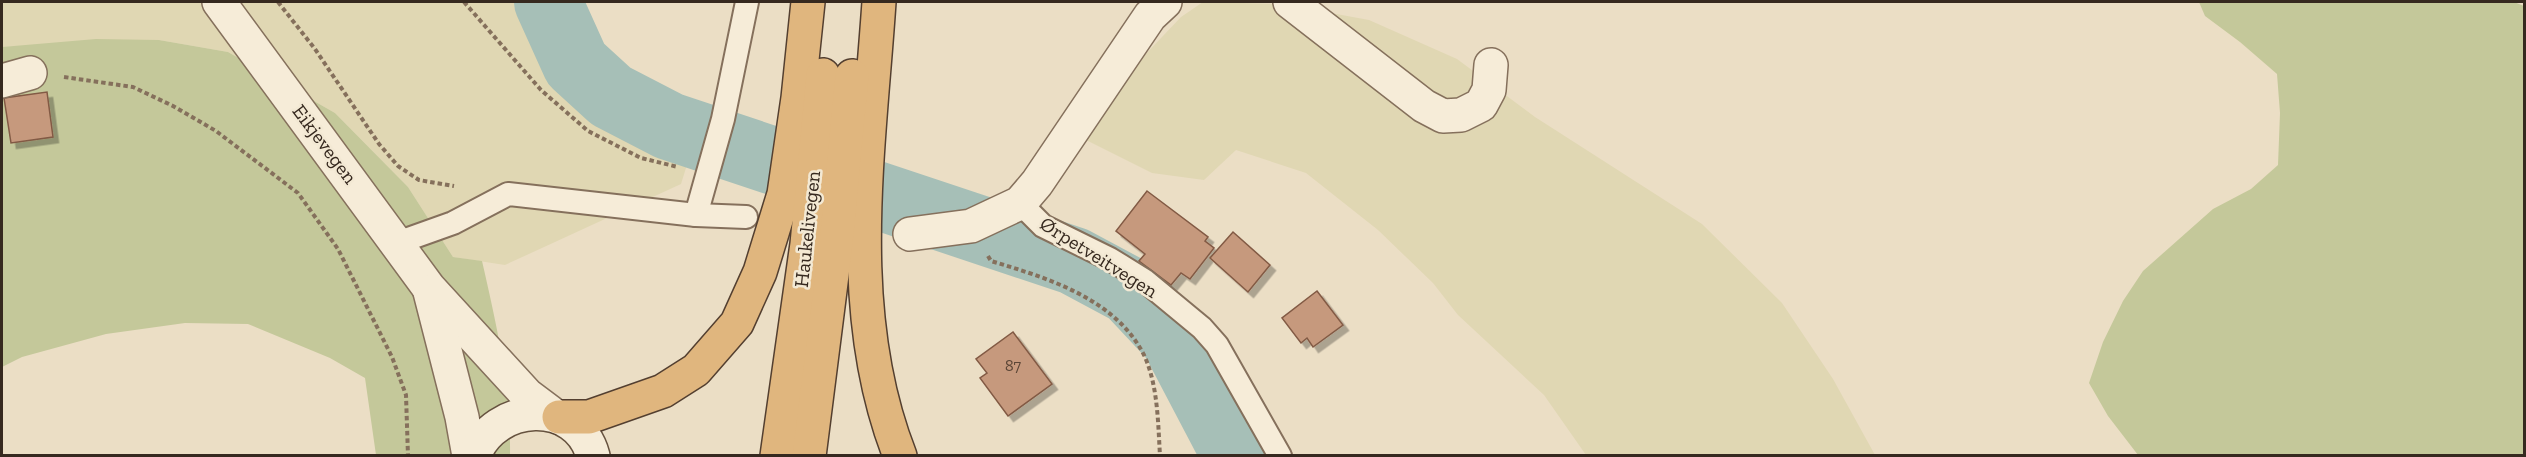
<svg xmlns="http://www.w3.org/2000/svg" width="2526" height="457" font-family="'Zilla Slab',serif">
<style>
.farmland{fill:#e0d7b3}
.green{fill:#c4c89a}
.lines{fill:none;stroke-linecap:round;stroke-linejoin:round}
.river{stroke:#a6bfb7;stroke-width:68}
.building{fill:#c6997d;stroke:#825a44;stroke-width:1.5;filter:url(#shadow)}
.service-casing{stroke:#85705c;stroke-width:26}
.minor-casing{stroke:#85705c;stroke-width:36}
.tertiary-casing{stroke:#85705c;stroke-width:36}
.secondary-casing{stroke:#66523f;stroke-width:36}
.trunk-casing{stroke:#533f30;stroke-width:36}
.path{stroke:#85705c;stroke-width:4;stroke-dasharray:4.5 3;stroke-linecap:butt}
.service{stroke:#f6ecd8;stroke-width:22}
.minor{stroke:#f6ecd8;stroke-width:33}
.tertiary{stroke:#f6ecd8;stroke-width:33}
.secondary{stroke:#f6ecd8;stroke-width:33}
.trunk{stroke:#e0b67e;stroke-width:33}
.labels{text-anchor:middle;stroke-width:5;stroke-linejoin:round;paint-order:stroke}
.number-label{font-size:16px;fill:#5a4536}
.street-label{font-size:20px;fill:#36291f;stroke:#f3e9d4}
</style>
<defs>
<filter id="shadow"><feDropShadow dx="5.5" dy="5.5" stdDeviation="0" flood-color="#0004"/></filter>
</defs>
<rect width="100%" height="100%" fill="#ebdec5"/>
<!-- farmland -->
<g class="farmland">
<path d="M2,2H529L652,101L690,155L681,184L505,265L453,257L408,187L335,113L228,52L159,40L2,47Z"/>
<path d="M1203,2L1282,4L1369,20L1457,59L1535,117L1702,224L1782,303L1833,379L1875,455H1586L1544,395L1458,315L1433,283L1378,230L1306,173L1236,150L1204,180L1152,173L1082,138L1123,78L1181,17Z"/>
</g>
<!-- green -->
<g class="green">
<path d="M2199,2H2514L2524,6V455H2138L2108,416L2089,383L2103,342L2123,301L2143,271L2213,209L2251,189L2278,165L2280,113L2277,74L2240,42L2205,16Z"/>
<path d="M96,39L159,40L228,52L335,113L408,187L453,257L482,261C497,326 511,389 510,455H376L365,378L330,358L248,324L185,323L106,334L22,357L2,367V47Z"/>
</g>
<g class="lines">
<!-- river -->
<path class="river" d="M548,2L576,64L611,96L669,126L1074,261L1130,291L1174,338L1236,456"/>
</g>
<!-- building -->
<g class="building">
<path d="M47,92L53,137L11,143L4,98Z"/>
<path d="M1147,191L1208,237L1205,241L1214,248L1190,279L1181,273L1171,285L1139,261L1145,254L1116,231Z"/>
<path d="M1233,232L1270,265L1248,292L1210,258Z"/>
<path d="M1317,291L1343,325L1313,347L1307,338L1301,343L1282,318Z"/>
<path d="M1013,332L1052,384L1008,416L980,378L987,373L976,359Z"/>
</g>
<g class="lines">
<!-- service casing -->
<g class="service-casing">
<g id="service">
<path d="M1020,203L1043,226L1110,259L1144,280L1202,328L1217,345L1280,456"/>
<path d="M696,215L723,119L747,2"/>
<path d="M397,243L453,223L508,194L696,215L746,217"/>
</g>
</g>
<!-- minor casing -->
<g class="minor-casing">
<g id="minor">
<path d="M1290,2L1424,106L1443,116L1461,115L1481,105L1489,90L1491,65"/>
<path d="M2,81L30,73"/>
<path d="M910,234L971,226L1020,203L1037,183L1150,16L1165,2"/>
</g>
</g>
<!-- tertiary casing -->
<g class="tertiary-casing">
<g id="tertiary">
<path d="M219,2L429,288L527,395L551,413"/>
<path d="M430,292L462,417L469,456"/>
</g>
</g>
<!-- secondary casing -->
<g class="secondary-casing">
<path id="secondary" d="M474,456C494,402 577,397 593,456"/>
</g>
<!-- trunk casing -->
<g class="trunk-casing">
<g id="trunk">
<path d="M879,2C869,152 843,312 900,456"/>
<path d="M559,417H589L663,391L696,370L737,323L760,272L784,194L798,98L808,2"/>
<path d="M777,456L807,244L823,75"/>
<path d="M809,456L836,243L852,76"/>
</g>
</g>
<!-- path -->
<g class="path">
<path d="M278,2L315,49L379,144L398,166L419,180L454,186"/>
<path d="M464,2L541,90L588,131L641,158L678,167"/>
<path d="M64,77L133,87L173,106L216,131L298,193L338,249L392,357L406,395L408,456"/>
<path d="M988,256L991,261C1047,278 1115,298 1144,355C1158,385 1158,423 1160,456"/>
</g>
<!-- service -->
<use href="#service" class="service"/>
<!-- minor -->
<use href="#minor" class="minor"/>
<!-- tertiary -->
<use href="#tertiary" class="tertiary"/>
<!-- secondary -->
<use href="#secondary" class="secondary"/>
<!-- trunk -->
<use href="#trunk" class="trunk"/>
</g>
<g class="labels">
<!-- number labels -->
<g class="number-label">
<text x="1013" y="371">87</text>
</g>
<!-- street labels -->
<g class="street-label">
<text transform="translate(325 144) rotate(53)" y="7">Eikjevegen</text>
<text transform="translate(807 229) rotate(-84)" y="7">Haukelivegen</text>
<text transform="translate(1099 257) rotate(32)" y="7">Ørpetveitvegen</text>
</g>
</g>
<!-- border -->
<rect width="2526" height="457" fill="none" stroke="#36291f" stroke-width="6"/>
</svg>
